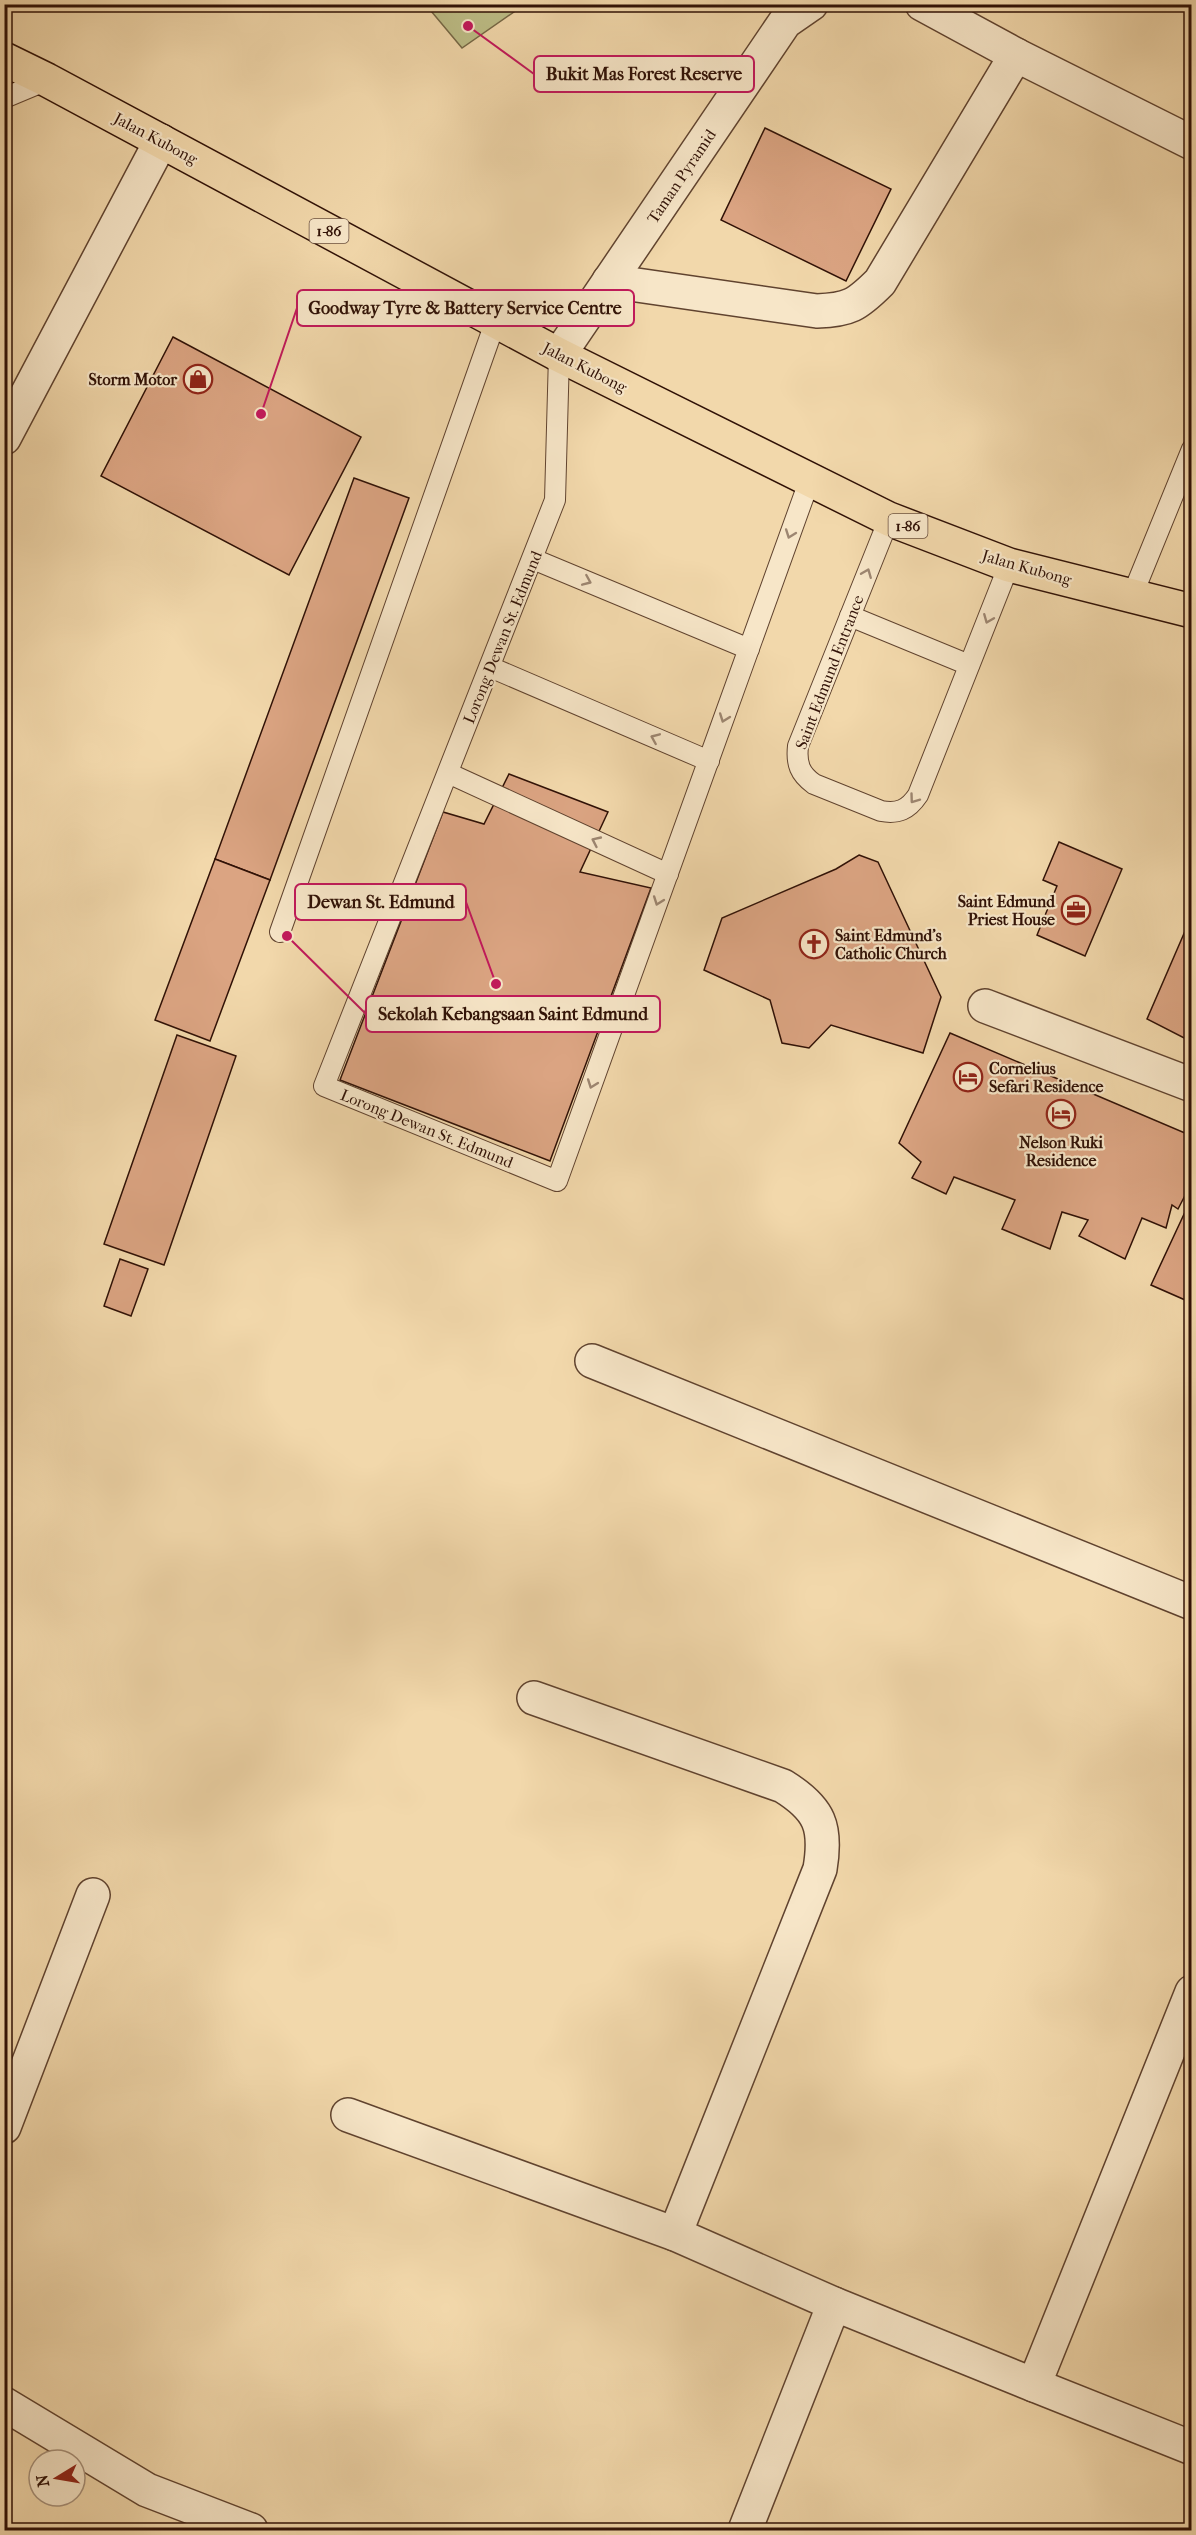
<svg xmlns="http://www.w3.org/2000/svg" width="1196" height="2535" font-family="'IM FELL French Canon',serif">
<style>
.green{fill:#bdbe87;stroke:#766846;stroke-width:1.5}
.building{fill:#dba482;stroke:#301106;stroke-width:1.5}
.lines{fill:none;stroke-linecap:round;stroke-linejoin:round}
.lane-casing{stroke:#60432f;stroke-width:22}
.street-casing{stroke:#60432f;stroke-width:36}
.highway-casing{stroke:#301106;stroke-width:36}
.lane{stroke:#f7e6c8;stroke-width:20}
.street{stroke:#f7e6c8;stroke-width:33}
.highway{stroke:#f2d8ab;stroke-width:33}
.oneway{stroke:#9d8671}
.labels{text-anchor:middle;stroke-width:4.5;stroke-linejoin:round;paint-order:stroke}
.shield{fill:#f7e6c8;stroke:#6c5140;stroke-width:1.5}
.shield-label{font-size:15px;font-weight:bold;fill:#301106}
.street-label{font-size:16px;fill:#301106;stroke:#f7e6c8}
.poi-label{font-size:16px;font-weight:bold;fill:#301106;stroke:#f7e6c8;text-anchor:end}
.leader{fill:none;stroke:#c2185b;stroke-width:2}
.callout-dot{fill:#c2185b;stroke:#f7e6c8;stroke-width:2}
.callout{fill:#f7e6c8;stroke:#c2185b;stroke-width:2}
.callout-label{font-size:18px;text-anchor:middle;font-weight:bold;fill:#301106}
</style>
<rect width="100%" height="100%" fill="#f2d8ab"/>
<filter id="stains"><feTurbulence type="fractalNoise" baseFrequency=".00333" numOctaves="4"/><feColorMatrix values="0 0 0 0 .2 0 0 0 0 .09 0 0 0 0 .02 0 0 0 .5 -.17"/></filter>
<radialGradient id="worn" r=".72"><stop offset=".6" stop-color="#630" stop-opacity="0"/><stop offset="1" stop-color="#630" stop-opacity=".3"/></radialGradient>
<!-- green -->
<path class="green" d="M426,5H524L462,48Z"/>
<!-- building -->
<g class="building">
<path d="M765,128L891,189L846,281L721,220Z"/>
<path d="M173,337L361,437L289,575L101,476Z"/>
<path d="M354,478L409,498L270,880L215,859Z"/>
<path d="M509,774L608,812L580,872L651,888L550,1161L340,1080L443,812L484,824Z"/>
<path d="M1059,842L1122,869L1085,956L1037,935L1057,886L1043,880Z"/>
<path d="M859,855L878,862L941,997L923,1053L831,1025L809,1048L782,1043L770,1000L704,970L722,918L836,869Z"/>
<path d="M215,859L270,880L210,1041L155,1020Z"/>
<path d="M1192,915V1042L1147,1019Z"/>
<path d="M950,1033L1192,1136V1182L1178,1209L1172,1205L1166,1228L1142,1218L1125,1259L1079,1236L1088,1220L1062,1212L1050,1249L1002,1229L1015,1200L954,1177L946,1194L912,1178L921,1162L899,1143Z"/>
<path d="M177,1035L236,1056L164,1265L104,1244Z"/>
<path d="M1192,1197V1303L1151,1285Z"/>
<path d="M120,1259L148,1269L131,1316L104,1306Z"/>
</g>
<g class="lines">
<!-- lane casing -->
<g class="lane-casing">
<g id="lane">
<path d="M4,98L47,80"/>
<path d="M559,355L555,500L324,1086L557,1181L810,479"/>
<path d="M889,519L798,746C796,764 800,774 814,784L881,811C898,814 908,810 918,795L1009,565"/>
<path d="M533,559L749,649"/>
<path d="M1132,596L1192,449"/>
<path d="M850,616L969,665"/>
<path d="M490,667L709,761"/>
<path d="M448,773L668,874"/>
<path d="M280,932L496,320"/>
</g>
</g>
<!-- street casing -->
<g class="street-casing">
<g id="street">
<path d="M922,4L1016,55L1192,143"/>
<path d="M609,281L817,311C849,310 857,305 880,282L1016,55"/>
<path d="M559,355L785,22L811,4"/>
<path d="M4,438L161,141"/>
<path d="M985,1006L1192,1085"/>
<path d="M592,1361L1192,1603"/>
<path d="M534,1698L783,1786C820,1809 827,1827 820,1869L675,2234"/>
<path d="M1192,1992L1034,2385L1192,2448"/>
<path d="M348,2115L675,2234L834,2304"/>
<path d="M4,2127L93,1895"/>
<path d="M4,2404L147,2490L251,2530"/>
<path d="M745,2530L834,2304L1034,2385"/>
</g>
</g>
<!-- highway casing -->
<g class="highway-casing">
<path id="highway" d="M4,59L47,80L559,355L889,519L1009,565L1192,611"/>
</g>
<!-- lane -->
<use href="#lane" class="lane"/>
<!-- street -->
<use href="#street" class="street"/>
<!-- highway -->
<use href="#highway" class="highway"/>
</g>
<!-- one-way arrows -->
<defs><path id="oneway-chevron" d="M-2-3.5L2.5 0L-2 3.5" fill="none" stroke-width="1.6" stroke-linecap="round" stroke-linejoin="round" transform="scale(1.5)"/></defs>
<g class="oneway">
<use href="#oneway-chevron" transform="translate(790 534) rotate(110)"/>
<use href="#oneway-chevron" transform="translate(867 573) rotate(-68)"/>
<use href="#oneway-chevron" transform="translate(587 581) rotate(23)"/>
<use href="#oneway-chevron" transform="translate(988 619) rotate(112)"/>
<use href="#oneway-chevron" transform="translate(724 718) rotate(110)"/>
<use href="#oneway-chevron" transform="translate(655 738) rotate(-157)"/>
<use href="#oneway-chevron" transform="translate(914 799) rotate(126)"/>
<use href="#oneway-chevron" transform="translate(596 841) rotate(-155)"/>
<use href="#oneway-chevron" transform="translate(658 901) rotate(110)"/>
<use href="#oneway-chevron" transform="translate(592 1084) rotate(110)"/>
</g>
<!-- icons -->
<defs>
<g id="shop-ring" transform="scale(1.5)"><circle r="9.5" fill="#f7e6c8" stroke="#8f2418" stroke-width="1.5"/><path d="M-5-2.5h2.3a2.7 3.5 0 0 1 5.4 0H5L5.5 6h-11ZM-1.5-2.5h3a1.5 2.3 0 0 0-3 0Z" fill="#8f2418"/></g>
<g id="office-ring" transform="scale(1.5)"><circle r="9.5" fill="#f7e6c8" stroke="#8f2418" stroke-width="1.5"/><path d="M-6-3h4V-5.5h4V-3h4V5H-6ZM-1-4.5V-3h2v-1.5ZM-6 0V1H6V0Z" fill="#8f2418"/></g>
<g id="church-ring" transform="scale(1.5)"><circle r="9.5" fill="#f7e6c8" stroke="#8f2418" stroke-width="1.5"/><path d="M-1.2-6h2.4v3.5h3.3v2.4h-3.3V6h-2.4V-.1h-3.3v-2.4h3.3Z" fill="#8f2418"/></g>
<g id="hotel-ring" transform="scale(1.5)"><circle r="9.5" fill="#f7e6c8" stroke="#8f2418" stroke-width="1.5"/><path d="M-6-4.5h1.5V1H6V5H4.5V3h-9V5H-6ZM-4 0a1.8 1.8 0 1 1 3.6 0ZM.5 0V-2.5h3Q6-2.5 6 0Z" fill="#8f2418"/></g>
</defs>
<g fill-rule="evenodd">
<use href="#shop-ring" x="198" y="379"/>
<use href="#office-ring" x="1076" y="910"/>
<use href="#church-ring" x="814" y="944"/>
<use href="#hotel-ring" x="968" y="1077"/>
<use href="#hotel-ring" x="1061" y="1114"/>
</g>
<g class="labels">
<!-- shield labels -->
<g class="shield">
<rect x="309.5" y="219" width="39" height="24" rx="4.5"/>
<rect x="888.5" y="514" width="39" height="24" rx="4.5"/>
</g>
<g class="shield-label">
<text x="329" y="236">1-86</text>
<text x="908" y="531">1-86</text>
</g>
<!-- street labels -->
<g class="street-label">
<text transform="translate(156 138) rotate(28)" y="6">Jalan Kubong</text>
<text transform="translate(681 176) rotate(-56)" y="6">Taman Pyramid</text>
<text transform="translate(585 367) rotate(27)" y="6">Jalan Kubong</text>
<text transform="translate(1027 567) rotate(16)" y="6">Jalan Kubong</text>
<text transform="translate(502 637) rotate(-68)" y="6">Lorong Dewan St. Edmund</text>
<text transform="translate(829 672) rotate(-69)" y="6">Saint Edmund Entrance</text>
<text transform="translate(427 1128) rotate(22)" y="6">Lorong Dewan St. Edmund</text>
</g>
<!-- poi labels -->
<g class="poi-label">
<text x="177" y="385">Storm Motor</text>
<text x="1055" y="907">Saint Edmund<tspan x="1055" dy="18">Priest House</tspan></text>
<text x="835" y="941" text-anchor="start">Saint Edmund's<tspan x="835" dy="18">Catholic Church</tspan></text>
<text x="989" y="1074" text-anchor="start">Cornelius<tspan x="989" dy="18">Sefari Residence</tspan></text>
<text x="1061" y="1148" text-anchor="middle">Nelson Ruki<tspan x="1061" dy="18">Residence</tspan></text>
</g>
</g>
<!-- callouts -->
<path class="leader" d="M468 26L534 74M261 414L297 308M496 984L466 902M287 936L366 1014"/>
<g class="callout-dot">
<circle cx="468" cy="26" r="6"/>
<circle cx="261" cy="414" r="6"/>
<circle cx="496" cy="984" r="6"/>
<circle cx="287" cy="936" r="6"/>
</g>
<g class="callout">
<rect x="534" y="56" width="220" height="36" rx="6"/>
<rect x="297" y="290" width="337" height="36" rx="6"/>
<rect x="295" y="884" width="171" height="36" rx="6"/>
<rect x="366" y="996" width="294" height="36" rx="6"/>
</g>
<g class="callout-label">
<text x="644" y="80">Bukit Mas Forest Reserve</text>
<text x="465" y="314">Goodway Tyre &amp; Battery Service Centre</text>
<text x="381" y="908">Dewan St. Edmund</text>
<text x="513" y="1020">Sekolah Kebangsaan Saint Edmund</text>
</g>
<!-- margin -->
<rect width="1196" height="2535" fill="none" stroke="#f2d8ab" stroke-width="24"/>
<rect x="6" y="6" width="1184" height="2523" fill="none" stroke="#301106" stroke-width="3"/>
<rect x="12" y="12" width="1172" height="2511" fill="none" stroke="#301106" stroke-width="1.5"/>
<!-- north arrow -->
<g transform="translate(57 2478) rotate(259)"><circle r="28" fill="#f7e6c8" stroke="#a7917a" stroke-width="1.5"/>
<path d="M0-4.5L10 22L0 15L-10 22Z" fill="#8f2418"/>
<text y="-9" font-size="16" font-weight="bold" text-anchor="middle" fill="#301106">N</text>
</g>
<rect width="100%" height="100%" filter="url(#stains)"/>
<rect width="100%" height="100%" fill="url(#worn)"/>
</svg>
